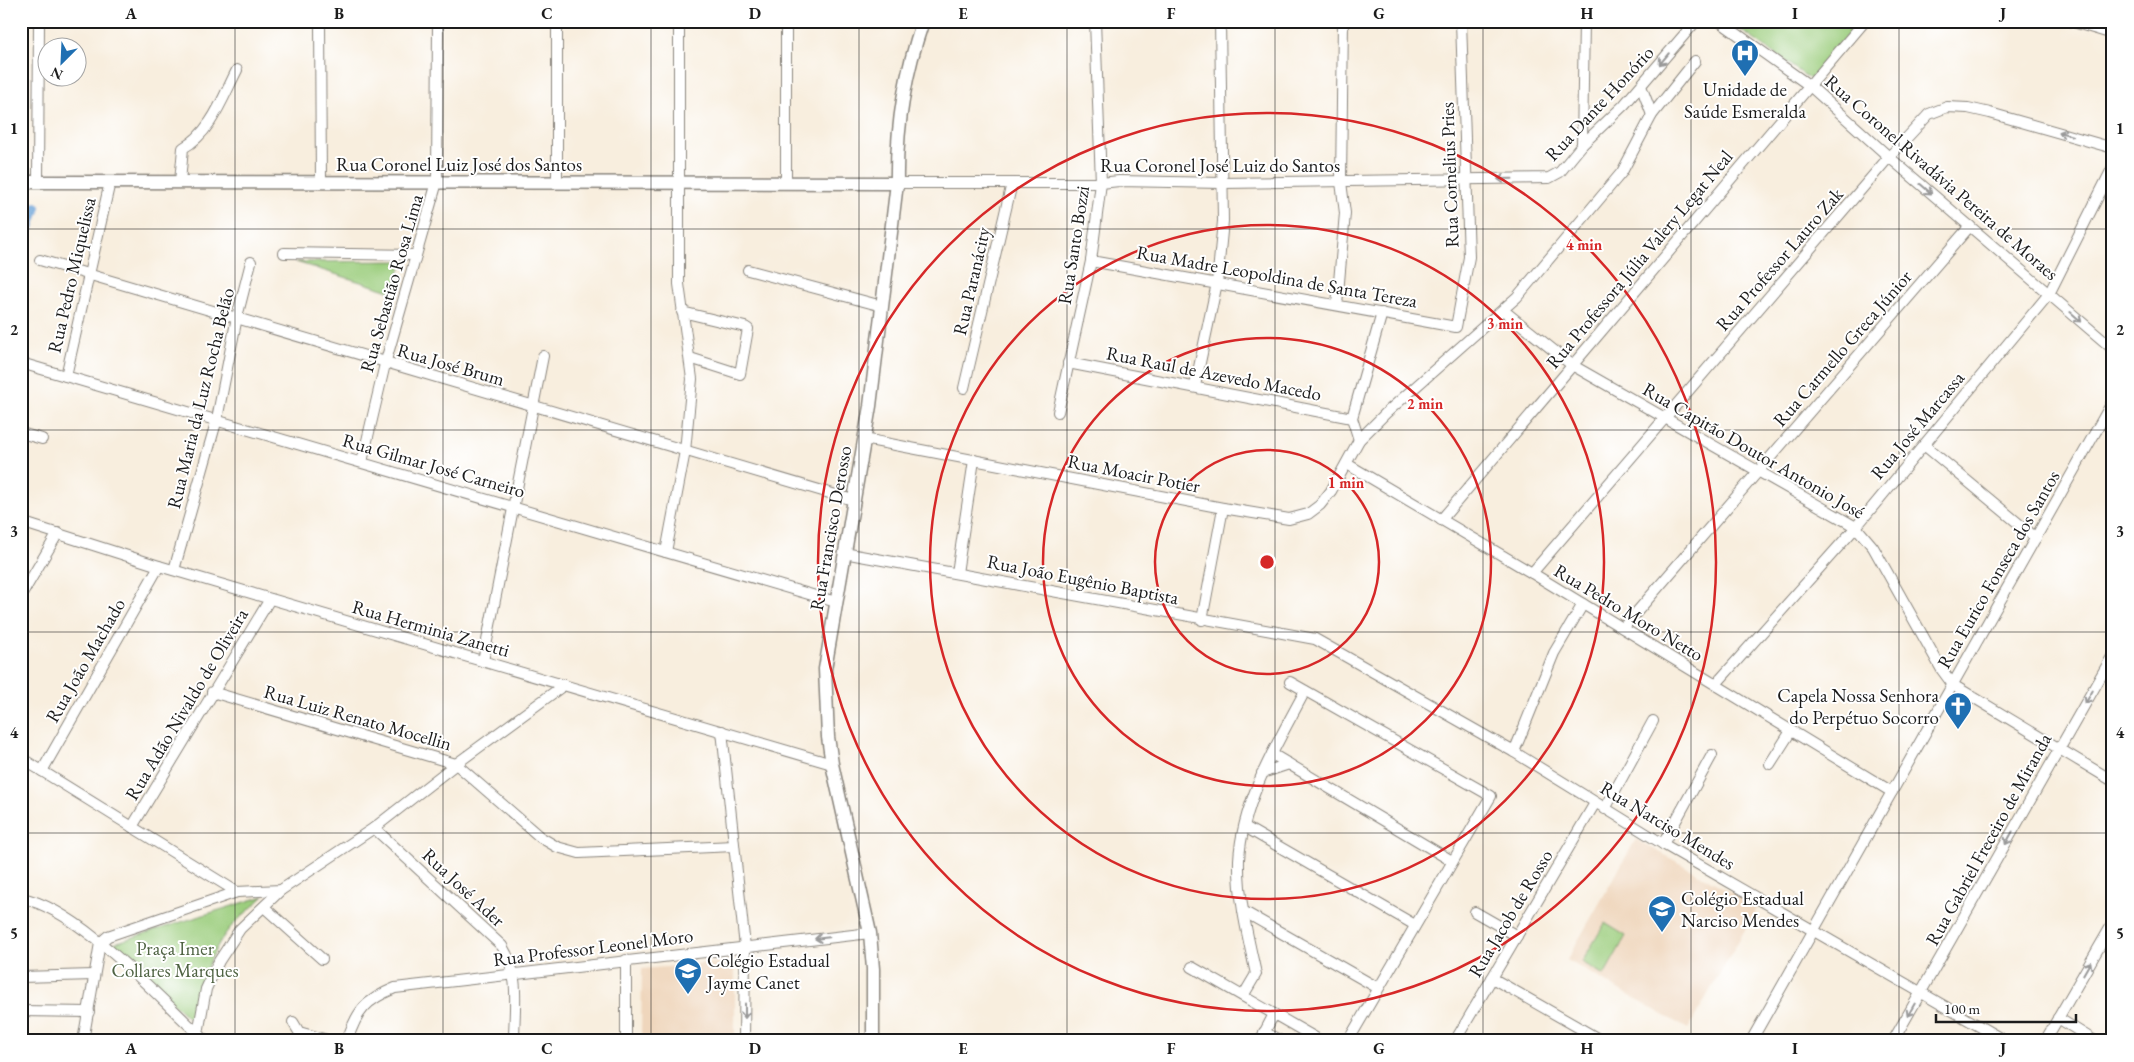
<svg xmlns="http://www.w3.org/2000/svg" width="2134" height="1062" font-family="'EB Garamond',serif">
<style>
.built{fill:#efd6bc}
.green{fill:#9bcd7d;stroke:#5c744c}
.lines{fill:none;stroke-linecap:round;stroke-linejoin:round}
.canal{stroke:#68a0d6;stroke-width:10}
.minor-casing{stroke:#8a857d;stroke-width:12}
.major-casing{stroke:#8a857d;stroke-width:15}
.minor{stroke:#fff;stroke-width:10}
.major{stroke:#fff;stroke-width:12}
.oneway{stroke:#999}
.grid{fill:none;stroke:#1c1c1c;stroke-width:1;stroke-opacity:0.55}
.ring{fill:none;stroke:#d62828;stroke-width:2.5}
.labels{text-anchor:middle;stroke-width:4;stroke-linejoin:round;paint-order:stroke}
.poi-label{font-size:19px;fill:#1c1c1c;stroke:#fff;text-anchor:start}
.street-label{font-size:19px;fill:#1c1c1c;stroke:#fff}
.park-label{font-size:19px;fill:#4f6343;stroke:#fff}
.centre{fill:#d62828;stroke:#fff;stroke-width:2.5}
.ring-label{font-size:15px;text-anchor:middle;font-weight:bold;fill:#d62828;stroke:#fff;stroke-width:4;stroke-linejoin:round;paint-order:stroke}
.neatline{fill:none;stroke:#1c1c1c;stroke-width:2}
.grid-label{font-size:16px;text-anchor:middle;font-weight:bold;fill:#1c1c1c}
</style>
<rect width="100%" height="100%" fill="#fff"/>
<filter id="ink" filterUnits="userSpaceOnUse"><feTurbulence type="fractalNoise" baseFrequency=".02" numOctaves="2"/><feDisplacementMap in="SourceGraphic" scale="10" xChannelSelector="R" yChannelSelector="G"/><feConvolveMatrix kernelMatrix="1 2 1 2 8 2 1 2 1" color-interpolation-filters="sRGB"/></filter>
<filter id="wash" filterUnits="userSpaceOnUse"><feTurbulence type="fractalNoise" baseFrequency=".0096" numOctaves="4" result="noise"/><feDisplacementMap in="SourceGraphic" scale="20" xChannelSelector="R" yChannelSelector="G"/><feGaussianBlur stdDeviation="1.12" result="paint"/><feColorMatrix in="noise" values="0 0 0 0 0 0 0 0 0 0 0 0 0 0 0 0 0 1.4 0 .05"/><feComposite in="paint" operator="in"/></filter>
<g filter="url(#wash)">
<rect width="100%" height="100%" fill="#f8eede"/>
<!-- built -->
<g class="built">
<path d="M1636,839L1758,907L1688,1029L1567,960Z"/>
<path d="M735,961V1041H641L642,969Z"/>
</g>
<!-- green -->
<g class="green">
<path d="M1728,21H1860L1810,79Z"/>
<path d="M403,261L393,292L296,262Z"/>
<path d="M264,896C253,907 240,917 230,928C208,954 200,988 191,1020L108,945Z"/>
<path d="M1605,923L1626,936L1604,975L1582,962Z"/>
</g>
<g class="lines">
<!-- canal -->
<path class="canal" d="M21,250L36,207"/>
</g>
</g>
<g filter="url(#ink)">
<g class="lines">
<!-- minor casing -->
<g class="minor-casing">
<g id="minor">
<path d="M320,21L321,182"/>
<path d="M557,21V183"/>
<path d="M786,21V183"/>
<path d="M1719,21L1810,86L1889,157L2113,349"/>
<path d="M2070,21L2113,34"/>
<path d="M1641,86L1652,115"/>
<path d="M1582,145L1584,21"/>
<path d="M38,182L39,21"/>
<path d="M180,182L183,148C211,133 223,97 237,70"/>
<path d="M897,183H1101L1119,181L1222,183L1549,178L1560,172L1582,145L1624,105L1696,21"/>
<path d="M284,253L416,255"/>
<path d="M40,260L853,500"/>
<path d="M1091,261L1456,327L1469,257L1461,21"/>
<path d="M748,270L882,306"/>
<path d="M1337,305L1345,213L1341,182L1343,21"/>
<path d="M1503,310L1572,365L1856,527L1873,547L1942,670L1953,685L2113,781"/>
<path d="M682,312L745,327L748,329L740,374L690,358"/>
<path d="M21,363L836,602"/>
<path d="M1068,363L1352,418"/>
<path d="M66,376L110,182"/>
<path d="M1195,386L1217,283L1223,221L1220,21"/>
<path d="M964,388L1012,183"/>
<path d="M1058,412L1091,261L1101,183L1095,21"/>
<path d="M21,433L42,439"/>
<path d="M864,439L1223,508L1289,519L1308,514L1320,505L1331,491L1359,440L1386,413L1517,297L1622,172L1652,115L1695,61"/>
<path d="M1359,440L1352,418L1382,313"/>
<path d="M1924,445L2036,538"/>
<path d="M362,462L385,364L437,182L438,21"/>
<path d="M1347,464L1532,573L1892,792"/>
<path d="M1441,520L1865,21"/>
<path d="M21,522L159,566L832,764"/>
<path d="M666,552L685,451L692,379L679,284V21"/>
<path d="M844,553L1315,639L1514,752L1663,844L2005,1041"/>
<path d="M174,570L217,419L237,317L251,262"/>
<path d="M957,573L974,460"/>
<path d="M1532,573L1889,157L1929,114L1947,107L1968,108L1990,113L2113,148"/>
<path d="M21,596L58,533"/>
<path d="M1202,620L1223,508"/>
<path d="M1623,628L1970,226"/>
<path d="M483,661L543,356"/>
<path d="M1290,682L1491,796L1348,1041"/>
<path d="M1716,684L1856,527L2049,294L2113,167"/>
<path d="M212,692L456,764L540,837L557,847L579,853L734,846"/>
<path d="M722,731L745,947L744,1041"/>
<path d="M1514,752L1554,653L1583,604"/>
<path d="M1272,754L1452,861"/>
<path d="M21,758L237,892"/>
<path d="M1770,764L1791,731"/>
<path d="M42,771L159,566"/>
<path d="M1262,773L1289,764"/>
<path d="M1605,809L1653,721"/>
<path d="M132,827L270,599"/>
<path d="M1245,827L1415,925"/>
<path d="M374,828L502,946C521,976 514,1007 514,1041"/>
<path d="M1663,844L1712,755"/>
<path d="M21,898C81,909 160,1000 206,1041"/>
<path d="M264,907L322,959"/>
<path d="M1243,911L1378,988"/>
<path d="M1475,912L1517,936"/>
<path d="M626,960V1041"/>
<path d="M1192,967L1321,1041"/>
<path d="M21,977L94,975"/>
<path d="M1492,978L1602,1041"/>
<path d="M1243,996L1256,974C1248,937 1238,898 1239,860C1242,801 1278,742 1305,691"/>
<path d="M21,1011L89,1012"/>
<path d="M2058,1018L2095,1041"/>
<path d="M293,1022L299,1032L331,1041"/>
<path d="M1264,1032L1281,1041"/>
<path d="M197,1039L206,989L219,961L240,929L281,890"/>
<path d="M83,1041L100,943L108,936L237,892L281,890L374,828L456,764L564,685"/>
<path d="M347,1041C357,1010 366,1000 395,988L870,933"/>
<path d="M1260,1041L1274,1014"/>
<path d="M1455,1041L1595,803"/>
<path d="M1751,1041L2113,401"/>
<path d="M1893,1041L2113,655"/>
<path d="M2045,1041L2113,923"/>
</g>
</g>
<!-- major casing -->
<g class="major-casing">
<g id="major">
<path d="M21,182L897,183"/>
<path d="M873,1041V969L870,933L832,764L828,737L825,669L870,406L897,183C896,128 905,73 923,21"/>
</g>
</g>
<!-- minor -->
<use href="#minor" class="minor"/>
<!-- major -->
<use href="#major" class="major"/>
</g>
<!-- one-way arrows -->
<defs><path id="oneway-shaft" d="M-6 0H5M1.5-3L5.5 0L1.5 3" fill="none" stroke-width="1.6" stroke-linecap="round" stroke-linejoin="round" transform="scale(1.25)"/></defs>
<g class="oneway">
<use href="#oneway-shaft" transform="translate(1664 59) rotate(130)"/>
<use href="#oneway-shaft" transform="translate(2066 134) rotate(-163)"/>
<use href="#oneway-shaft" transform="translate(1505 179) rotate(179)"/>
<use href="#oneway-shaft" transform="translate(1926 189) rotate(41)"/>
<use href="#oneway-shaft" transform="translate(2076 317) rotate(41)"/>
<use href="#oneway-shaft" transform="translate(2089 697) rotate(120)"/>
<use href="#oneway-shaft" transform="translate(2009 838) rotate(119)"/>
<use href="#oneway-shaft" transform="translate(822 938) rotate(174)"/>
<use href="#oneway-shaft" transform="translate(2087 968) rotate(-60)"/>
<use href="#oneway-shaft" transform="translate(1911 1010) rotate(120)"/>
<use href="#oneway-shaft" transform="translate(745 1011) rotate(90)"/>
</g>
</g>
<!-- grid -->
<path class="grid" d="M235,21V1041M443,21V1041M651,21V1041M859,21V1041M1067,21V1041M1275,21V1041M1483,21V1041M1691,21V1041M1899,21V1041M21,229H2113M21,430H2113M21,632H2113M21,833H2113"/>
<!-- distance rings -->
<g class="ring">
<circle cx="1267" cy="562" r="112"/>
<circle cx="1267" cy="562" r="224"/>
<circle cx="1267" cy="562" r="337"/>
<circle cx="1267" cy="562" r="449"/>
</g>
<!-- icons -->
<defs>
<g id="hospital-pin" transform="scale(1.4375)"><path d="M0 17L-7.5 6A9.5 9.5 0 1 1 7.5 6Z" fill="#1f6fb2" stroke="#fff"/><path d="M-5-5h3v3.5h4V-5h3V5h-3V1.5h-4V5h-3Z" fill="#fff"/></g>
<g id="church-pin" transform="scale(1.4375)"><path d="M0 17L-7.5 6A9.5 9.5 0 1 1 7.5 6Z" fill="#1f6fb2" stroke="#fff"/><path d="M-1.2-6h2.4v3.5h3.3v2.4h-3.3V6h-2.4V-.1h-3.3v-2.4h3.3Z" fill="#fff"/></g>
<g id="school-pin" transform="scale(1.4375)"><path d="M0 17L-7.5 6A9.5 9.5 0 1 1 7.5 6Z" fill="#1f6fb2" stroke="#fff"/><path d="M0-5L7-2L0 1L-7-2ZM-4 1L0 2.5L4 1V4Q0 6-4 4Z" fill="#fff"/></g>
</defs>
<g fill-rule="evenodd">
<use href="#hospital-pin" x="1745" y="53"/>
<use href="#church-pin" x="1958" y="706"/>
<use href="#school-pin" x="1662" y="909"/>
<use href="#school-pin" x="688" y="971"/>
</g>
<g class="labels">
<!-- poi labels -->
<g class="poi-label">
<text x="1745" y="96" text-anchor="middle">Unidade de<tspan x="1745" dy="22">Saúde Esmeralda</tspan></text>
<text x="1939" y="702" text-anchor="end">Capela Nossa Senhora<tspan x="1939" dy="22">do Perpétuo Socorro</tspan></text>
<text x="1681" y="905">Colégio Estadual<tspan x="1681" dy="22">Narciso Mendes</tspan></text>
<text x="707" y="967">Colégio Estadual<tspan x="707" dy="22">Jayme Canet</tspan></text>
</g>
<!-- street labels -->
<g class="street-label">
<text transform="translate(1599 103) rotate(-47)" y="7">Rua Dante Honório</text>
<text x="459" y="171">Rua Coronel Luiz José dos Santos</text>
<text x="1220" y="172">Rua Coronel José Luiz do Santos</text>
<text transform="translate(1449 175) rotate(-92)" y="7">Rua Cornelius Pries</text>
<text transform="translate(1942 177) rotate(41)" y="7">Rua Coronel Rivadávia Pereira de Moraes</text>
<text transform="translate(1073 245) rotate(-81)" y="7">Rua Santo Bozzi</text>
<text transform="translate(1639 259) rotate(-50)" y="7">Rua Professora Júlia Valery Legat Neal</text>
<text transform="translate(1779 259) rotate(-49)" y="7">Rua Professor Lauro Zak</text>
<text transform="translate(71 275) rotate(-77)" y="7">Rua Pedro Miquelissa</text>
<text transform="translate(1277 276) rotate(10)" y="7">Rua Madre Leopoldina de Santa Tereza</text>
<text transform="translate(971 281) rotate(-77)" y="7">Rua Paranácity</text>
<text transform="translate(391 283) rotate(-74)" y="7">Rua Sebastião Rosa Lima</text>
<text transform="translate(1842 348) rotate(-49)" y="7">Rua Carmello Greca Júnior</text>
<text transform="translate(451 364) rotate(16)" y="7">Rua José Brum</text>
<text transform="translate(1214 373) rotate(11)" y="7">Rua Raul de Azevedo Macedo</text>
<text transform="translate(200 398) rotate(-76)" y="7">Rua Maria da Luz Rocha Belão</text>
<text transform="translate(1917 425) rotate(-50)" y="7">Rua José Marcassa</text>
<text transform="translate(1754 450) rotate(30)" y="7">Rua Capitão Doutor Antonio José</text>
<text transform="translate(434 465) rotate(16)" y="7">Rua Gilmar José Carneiro</text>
<text transform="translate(1134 473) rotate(11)" y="7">Rua Moacir Potier</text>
<text transform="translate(830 528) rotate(-80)" y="7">Rua Francisco Derosso</text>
<text transform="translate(1998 569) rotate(-60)" y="7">Rua Eurico Fonseca dos Santos</text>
<text transform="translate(1083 579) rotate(11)" y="7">Rua João Eugênio Baptista</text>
<text transform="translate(1629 612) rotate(31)" y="7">Rua Pedro Moro Netto</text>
<text transform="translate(431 628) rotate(16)" y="7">Rua Herminia Zanetti</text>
<text transform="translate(85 660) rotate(-60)" y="7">Rua João Machado</text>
<text transform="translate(186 704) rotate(-59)" y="7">Rua Adão Nivaldo de Oliveira</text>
<text transform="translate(358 717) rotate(16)" y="7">Rua Luiz Renato Mocellin</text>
<text transform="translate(1668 825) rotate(31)" y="7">Rua Narciso Mendes</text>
<text transform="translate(1988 839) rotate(-61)" y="7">Rua Gabriel Freceiro de Miranda</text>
<text transform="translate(464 887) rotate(43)" y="7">Rua José Ader</text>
<text transform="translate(1510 913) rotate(-59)" y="7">Rua Jacob de Rosso</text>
<text transform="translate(593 947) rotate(-7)" y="7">Rua Professor Leonel Moro</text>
</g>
<!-- park labels -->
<g class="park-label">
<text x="175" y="955">Praça Imer<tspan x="175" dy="22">Collares Marques</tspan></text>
</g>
</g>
<circle cx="1267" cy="562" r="8" class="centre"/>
<g class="ring-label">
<text x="1584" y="250">4 min</text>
<text x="1505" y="329">3 min</text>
<text x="1425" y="409">2 min</text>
<text x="1346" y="488">1 min</text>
</g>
<!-- margin -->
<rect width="2134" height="1062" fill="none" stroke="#fff" stroke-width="55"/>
<!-- north arrow -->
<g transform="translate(62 62) rotate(204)"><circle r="24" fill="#ffffff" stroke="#a4a4a4"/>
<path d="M0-4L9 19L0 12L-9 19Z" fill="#1f6fb2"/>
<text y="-8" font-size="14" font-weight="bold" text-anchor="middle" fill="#1c1c1c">N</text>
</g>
<!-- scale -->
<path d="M1936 1014v8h140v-8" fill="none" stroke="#1c1c1c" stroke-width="2.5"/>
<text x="1944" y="1014" font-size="15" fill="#1c1c1c" stroke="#ffffff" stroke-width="4" paint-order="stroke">100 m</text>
<rect x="28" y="28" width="2078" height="1006" class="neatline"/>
<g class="grid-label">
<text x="131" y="19">A</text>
<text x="339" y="19">B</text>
<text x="547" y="19">C</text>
<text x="755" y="19">D</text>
<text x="963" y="19">E</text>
<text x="1171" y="19">F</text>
<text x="1379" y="19">G</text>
<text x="1587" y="19">H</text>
<text x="1795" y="19">I</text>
<text x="2003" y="19">J</text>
<text x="14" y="134">1</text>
<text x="2120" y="134">1</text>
<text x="14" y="335">2</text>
<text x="2120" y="335">2</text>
<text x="14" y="537">3</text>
<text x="2120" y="537">3</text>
<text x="14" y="738">4</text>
<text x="2120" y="738">4</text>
<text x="14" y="939">5</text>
<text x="2120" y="939">5</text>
<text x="131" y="1054">A</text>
<text x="339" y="1054">B</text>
<text x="547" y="1054">C</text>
<text x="755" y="1054">D</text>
<text x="963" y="1054">E</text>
<text x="1171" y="1054">F</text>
<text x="1379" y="1054">G</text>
<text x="1587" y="1054">H</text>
<text x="1795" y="1054">I</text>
<text x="2003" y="1054">J</text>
</g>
</svg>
